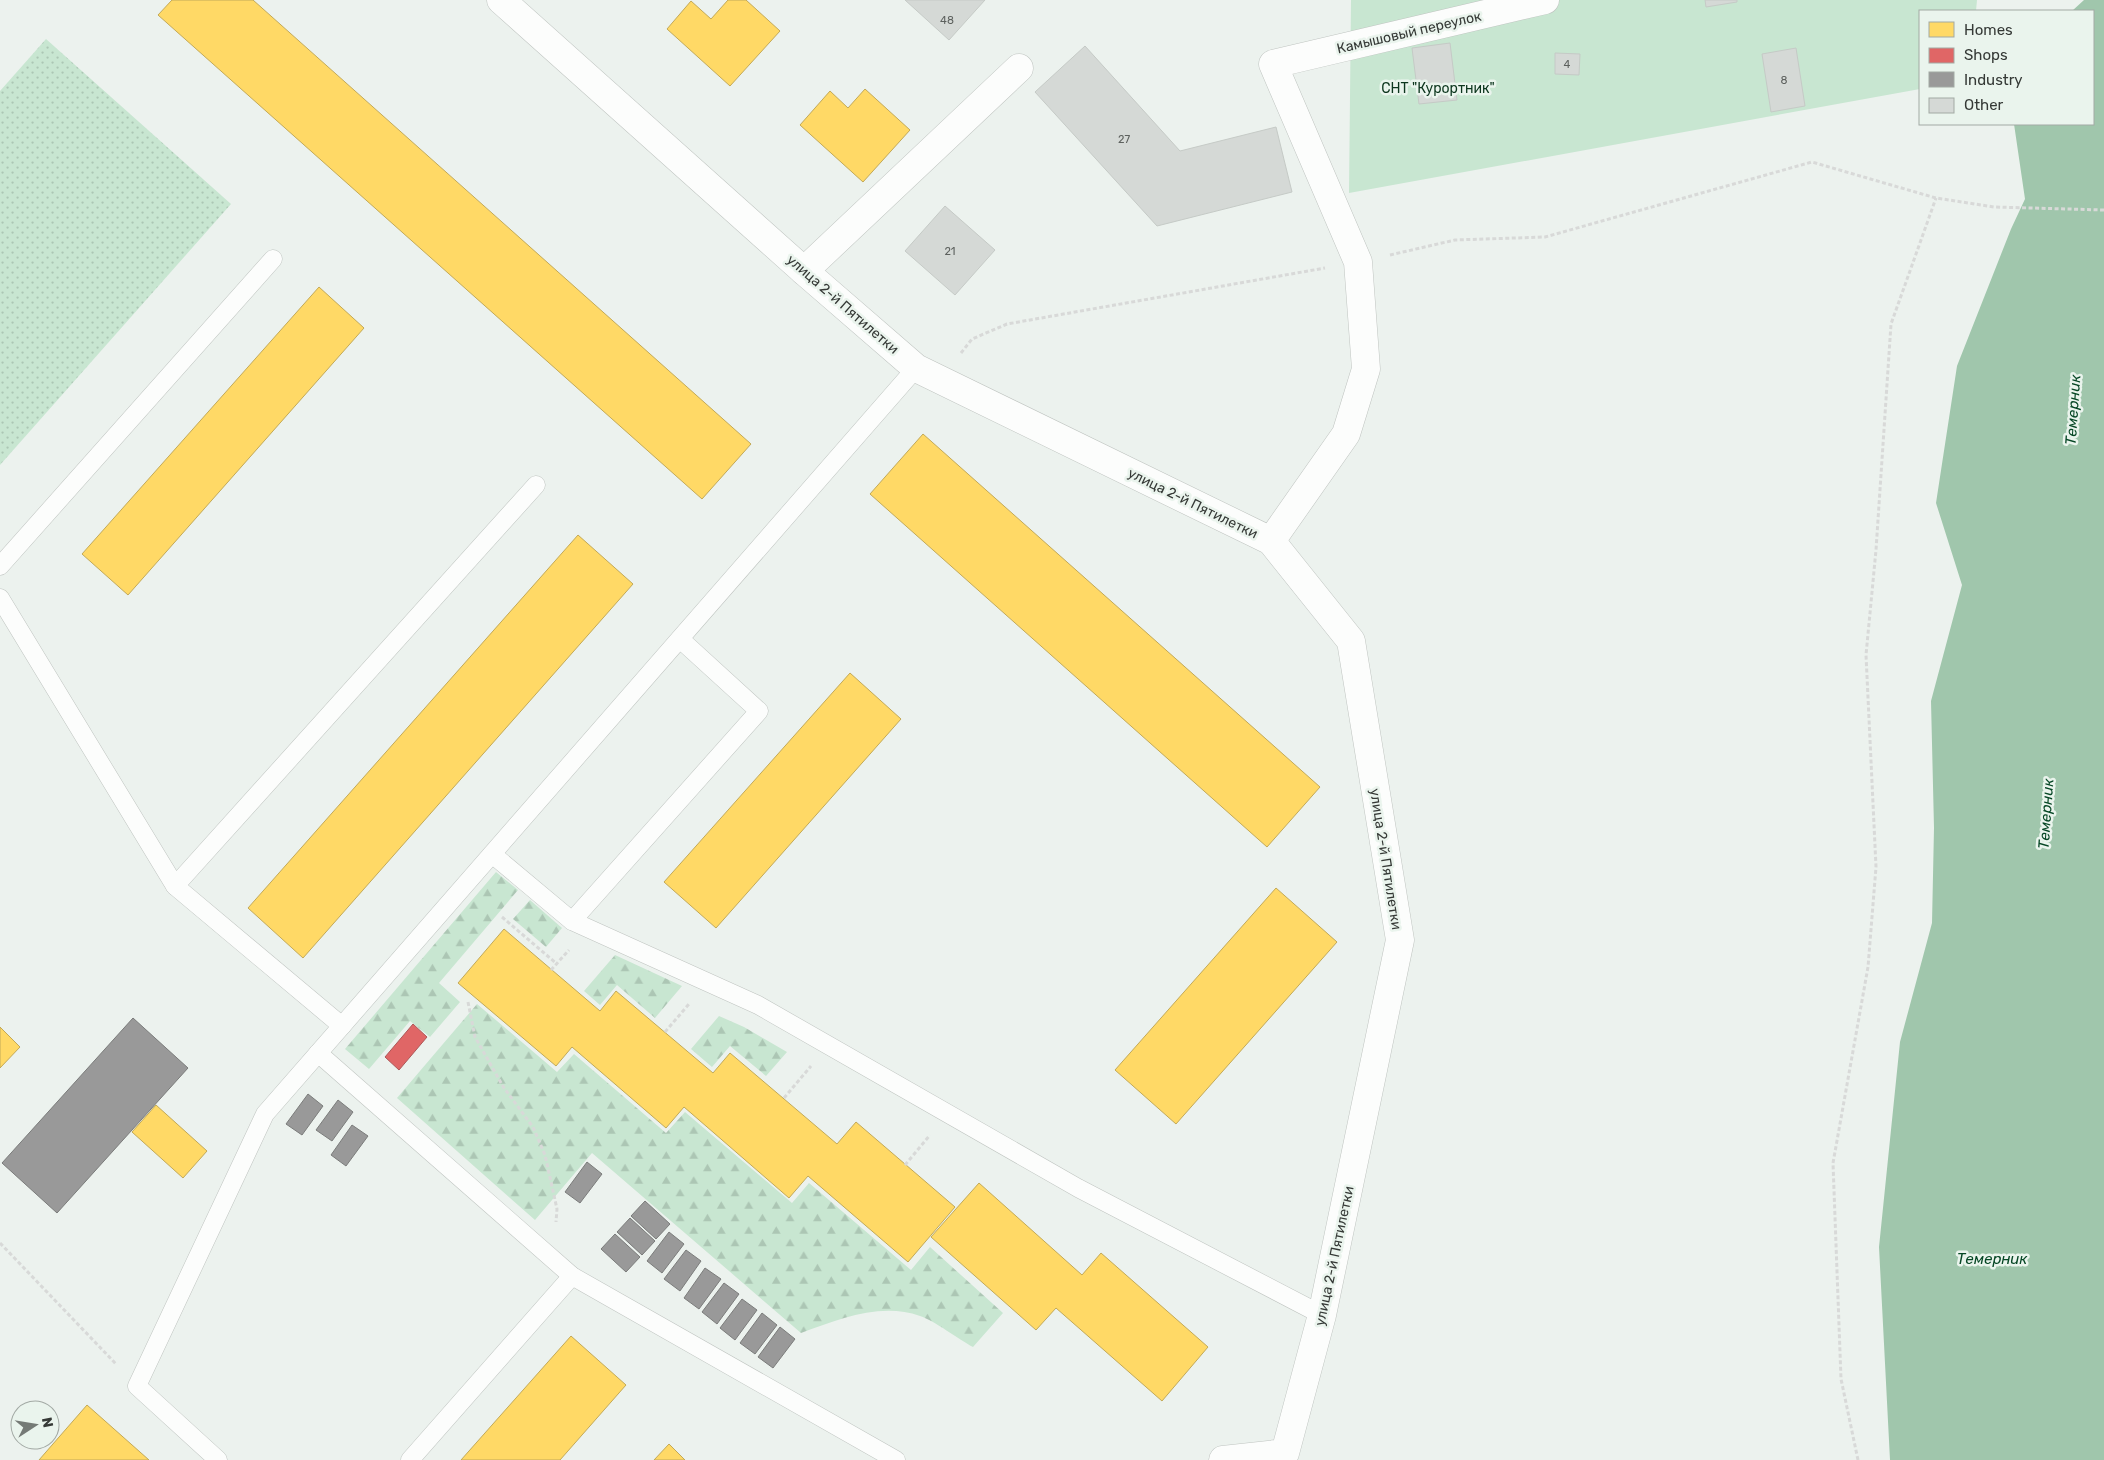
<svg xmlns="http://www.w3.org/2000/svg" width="2104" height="1460" font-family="Rubik,sans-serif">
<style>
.green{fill:#c8e6d1}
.forest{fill:url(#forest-firs)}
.park{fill:url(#park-dots)}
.water{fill:#a0c6ac}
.homes{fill:#ffd966;stroke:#c2a958}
.shops{fill:#e06666;stroke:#ad5858}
.industry{fill:#999;stroke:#7b7c7b}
.building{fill:#d5d9d6;stroke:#c5cac6}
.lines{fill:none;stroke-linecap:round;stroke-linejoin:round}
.service-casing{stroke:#bfc4c0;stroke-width:19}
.minor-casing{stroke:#bfc4c0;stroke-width:29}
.path{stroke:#d8d9d8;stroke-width:3;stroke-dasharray:4 2.5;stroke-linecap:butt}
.service{stroke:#fcfdfc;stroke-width:18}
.minor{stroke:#fcfdfc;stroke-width:28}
.labels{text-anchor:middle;stroke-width:5;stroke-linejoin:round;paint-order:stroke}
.number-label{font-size:11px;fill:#5d615e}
.street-label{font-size:14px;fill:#353936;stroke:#eaf4ed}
.park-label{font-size:14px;fill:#0d361e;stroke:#eaf4ed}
.water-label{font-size:15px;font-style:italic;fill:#064725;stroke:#eaf4ed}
</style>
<defs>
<pattern id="forest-firs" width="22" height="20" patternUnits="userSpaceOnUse" patternTransform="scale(1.25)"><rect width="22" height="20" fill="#c8e6d1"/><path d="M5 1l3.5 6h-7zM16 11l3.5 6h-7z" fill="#acc6b4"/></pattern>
<pattern id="park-dots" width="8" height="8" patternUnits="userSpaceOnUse" patternTransform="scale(1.25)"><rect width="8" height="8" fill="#c8e6d1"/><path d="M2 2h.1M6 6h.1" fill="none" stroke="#acc6b4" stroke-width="1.8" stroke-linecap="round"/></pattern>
</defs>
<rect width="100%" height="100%" fill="#ecf2ee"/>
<!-- green -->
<path class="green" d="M1351,0H1977L1976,11H1920V89L1349,193Z"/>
<!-- forest -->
<g class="forest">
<path d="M496,872L518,890L439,983L460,1002L430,1037L410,1021L369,1069L345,1049Z"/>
<path d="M530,900L562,928L546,947L513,919Z"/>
<path d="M615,955L682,986L655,1018L617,985L600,1005L584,991Z"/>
<path d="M477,1004L557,1072L574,1054L666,1133L685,1112L792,1203L809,1183L911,1270L930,1247L1003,1313L973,1347C958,1339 935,1321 920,1316C881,1302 839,1319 801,1333L592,1153L535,1220L397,1098Z"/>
<path d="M719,1016L744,1027L787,1052L766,1076L730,1046L712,1067L691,1049Z"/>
</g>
<!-- park -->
<path class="park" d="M46,39L231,204L0,465V91Z"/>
<!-- water -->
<path class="water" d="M2084,0H2104V1460H1890L1879,1247L1900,1042L1932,923L1934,828L1931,701L1962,585L1936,503L1957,366L2011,229L2025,199L2014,124H2093V11H2072Z"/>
<!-- homes -->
<g class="homes">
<path d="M172,0H253L751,444L702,499L158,15Z"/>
<path d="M728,0H746L780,31L730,86L667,29L691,1L711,19Z"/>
<path d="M865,89L910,130L863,182L800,125L830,91L848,108Z"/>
<path d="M319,287L364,328L128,595L82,554Z"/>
<path d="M923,434L1320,787L1267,847L870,494Z"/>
<path d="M578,535L633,584L303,958L248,908Z"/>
<path d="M850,673L901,719L716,928L664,882Z"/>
<path d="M1276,888L1337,942L1176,1124L1115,1070Z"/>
<path d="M504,929L600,1011L616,991L713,1073L730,1053L837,1144L856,1122L955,1207L908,1262L808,1176L789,1198L684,1107L666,1128L572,1047L556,1066L458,983Z"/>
<path d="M0,1027L20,1047L0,1068Z"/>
<path d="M156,1105L207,1151L183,1178L132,1132Z"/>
<path d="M979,1183L1082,1275L1101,1253L1208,1347L1162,1401L1056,1308L1036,1330L931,1237Z"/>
<path d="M571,1336L626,1385L560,1460H461Z"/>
<path d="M87,1405L149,1460H39Z"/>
<path d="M669,1444L685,1460H654Z"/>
</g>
<!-- shops -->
<path class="shops" d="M413,1024L427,1037L399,1070L385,1057Z"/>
<!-- industry -->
<g class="industry">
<path d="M133,1018L188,1068L57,1213L2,1163Z"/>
<path d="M308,1094L323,1106L302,1135L286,1124Z"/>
<path d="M338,1100L353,1112L332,1141L316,1130Z"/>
<path d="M352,1125L368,1136L346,1166L331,1155Z"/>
<path d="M587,1162L602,1174L580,1203L565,1192Z"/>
<path d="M645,1201L670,1224L656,1239L631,1216Z"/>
<path d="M630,1218L655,1241L642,1255L617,1232Z"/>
<path d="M669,1232L684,1244L662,1273L647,1261Z"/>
<path d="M615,1234L640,1257L626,1272L601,1249Z"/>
<path d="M686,1250L701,1261L680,1291L664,1279Z"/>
<path d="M705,1268L721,1279L699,1309L684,1298Z"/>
<path d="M724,1283L739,1294L717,1324L702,1312Z"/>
<path d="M742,1299L757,1310L735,1340L720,1328Z"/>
<path d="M762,1313L777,1325L755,1354L740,1343Z"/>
<path d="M780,1327L795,1339L773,1368L758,1357Z"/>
</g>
<!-- building -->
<g class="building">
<path d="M905,0H985L949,40Z"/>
<path d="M1705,0H1737V2L1706,7Z"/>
<path d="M1450,43L1457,100L1419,104L1412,48Z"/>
<path d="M1085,46L1180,151L1276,127L1292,192L1157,226L1035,92Z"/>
<path d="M1796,48L1805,106L1771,112L1762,54Z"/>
<path d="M1555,53L1580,54L1579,75L1555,74Z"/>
<path d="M945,206L995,250L955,295L905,251Z"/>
</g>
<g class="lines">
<!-- service casing -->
<g class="service-casing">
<g id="service">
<path d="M0,566L273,259"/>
<path d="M0,598L175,886L536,485"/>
<path d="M492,854L572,921L758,1005L1078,1188L1322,1315"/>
<path d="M175,886L342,1026"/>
<path d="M572,921L759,711L680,639"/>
<path d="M318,1053L572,1276L896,1460"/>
<path d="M218,1460L137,1386L265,1114L916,368"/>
<path d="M410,1460L572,1276"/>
</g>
</g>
<!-- minor casing -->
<g class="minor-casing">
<g id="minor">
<path d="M501,0L804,271L916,368L1271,541L1351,641L1400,940L1322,1315L1285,1453L1223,1460"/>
<path d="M804,271L1019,68"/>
<path d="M1271,541L1346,434L1366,369L1358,262L1273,64L1545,0"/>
</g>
</g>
<!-- path -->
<g class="path">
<path d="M1390,255L1455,240L1545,237L1812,162L1936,198L1994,207L2104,210"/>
<path d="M961,353L972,339L1007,324L1325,268"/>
<path d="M502,917L557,964"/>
<path d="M551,970L569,950"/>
<path d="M468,1002L475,1037L504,1088L533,1127L545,1155L557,1209L556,1222"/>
<path d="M665,1032L689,1004"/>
<path d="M784,1098L811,1066"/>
<path d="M905,1165L930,1135"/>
<path d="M0,1243L116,1364"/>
<path d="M1858,1460L1841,1379L1833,1163L1868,967L1876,867L1866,655L1876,550L1891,324L1936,198"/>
</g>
<!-- service -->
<use href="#service" class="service"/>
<!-- minor -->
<use href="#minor" class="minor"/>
</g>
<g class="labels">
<!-- number labels -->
<g class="number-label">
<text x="947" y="24">48</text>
<text x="1567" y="68">4</text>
<text x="1784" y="84">8</text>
<text x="1124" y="143">27</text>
<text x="950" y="255">21</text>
</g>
<!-- street labels -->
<g class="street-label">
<text transform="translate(1409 32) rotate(-13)" y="5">Камышовый переулок</text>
<text transform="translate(843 304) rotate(41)" y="5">улица 2-й Пятилетки</text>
<text transform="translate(1193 503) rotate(26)" y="5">улица 2-й Пятилетки</text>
<text transform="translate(1386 859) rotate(81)" y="5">улица 2-й Пятилетки</text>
<text transform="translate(1334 1256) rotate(-78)" y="5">улица 2-й Пятилетки</text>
</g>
<!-- park labels -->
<g class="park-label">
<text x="1438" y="93">СНТ "Курортник"</text>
</g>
<!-- water labels -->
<g class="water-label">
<text transform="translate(2073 410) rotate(-86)" y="5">Темерник</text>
<text transform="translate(2046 814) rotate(-86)" y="5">Темерник</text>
<text x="1992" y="1264">Темерник</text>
</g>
</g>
<!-- legend -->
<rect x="1919" y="10" width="175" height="115" fill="#eaf4ed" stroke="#a2a9a4"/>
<rect x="1929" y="22" width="25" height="15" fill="#ffd966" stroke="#a2a9a4"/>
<text x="1964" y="35" font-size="15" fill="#353936">Homes</text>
<rect x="1929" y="48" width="25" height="15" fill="#e06666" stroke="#a2a9a4"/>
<text x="1964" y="60" font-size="15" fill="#353936">Shops</text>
<rect x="1929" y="72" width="25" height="15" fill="#999999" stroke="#a2a9a4"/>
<text x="1964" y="85" font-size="15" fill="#353936">Industry</text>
<rect x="1929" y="98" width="25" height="15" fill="#d5d9d6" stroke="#a2a9a4"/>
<text x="1964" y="110" font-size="15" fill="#353936">Other</text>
<!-- north arrow -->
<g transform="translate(35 1425) rotate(78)"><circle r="24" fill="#eaf4ed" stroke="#a2a9a4"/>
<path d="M0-4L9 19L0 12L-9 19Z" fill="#757a76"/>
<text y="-8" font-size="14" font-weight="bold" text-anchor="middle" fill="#353936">N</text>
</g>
</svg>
